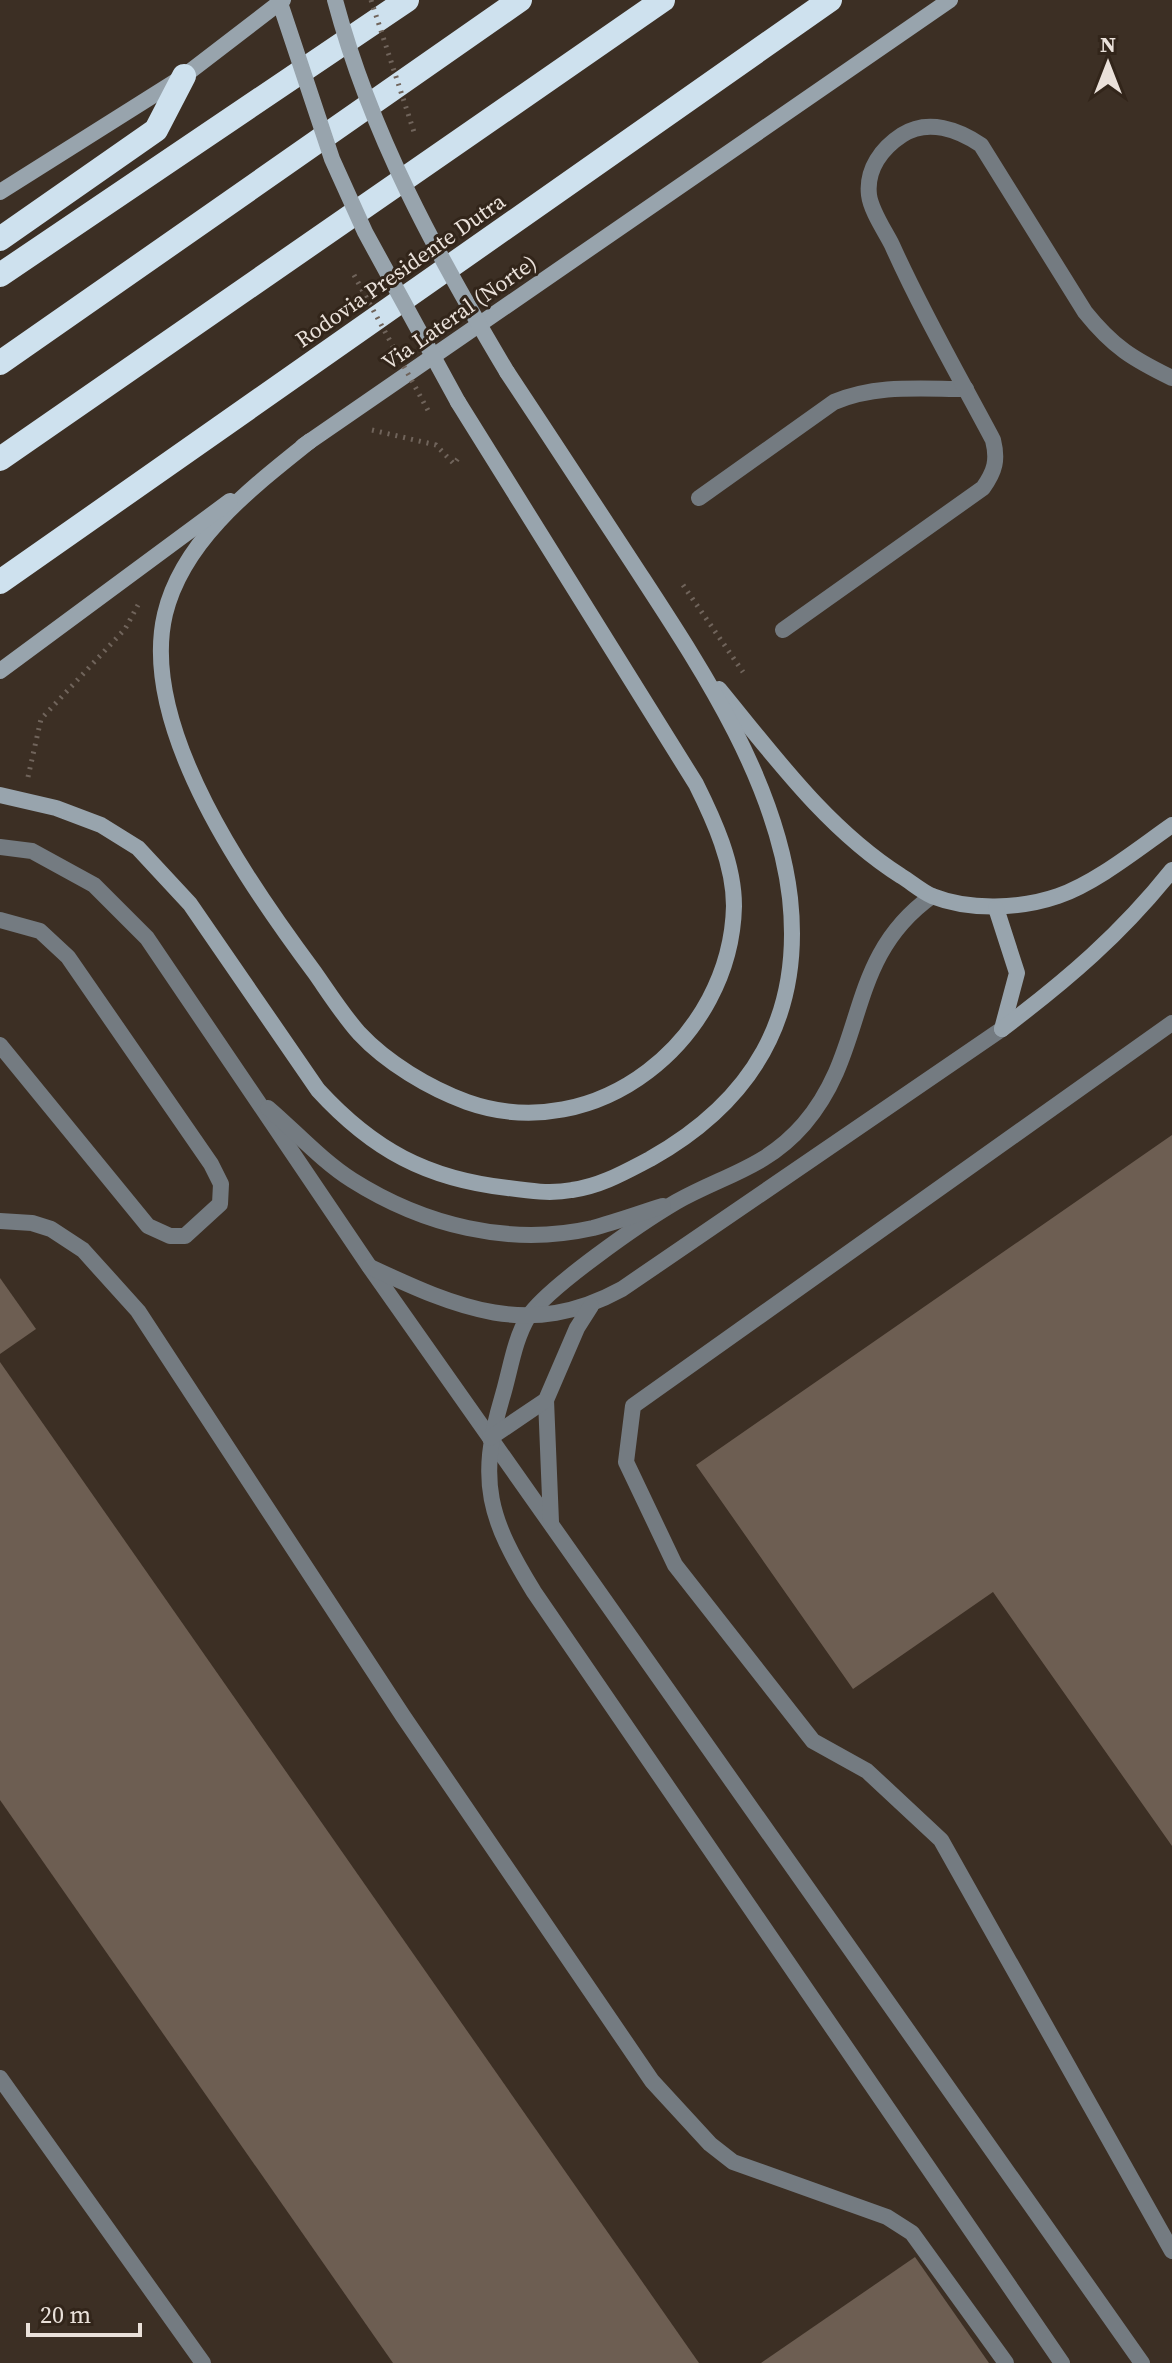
<svg xmlns="http://www.w3.org/2000/svg" width="1172" height="2363" font-family="'Source Serif 4',serif">
<style>
.building{fill:#6d5e52}
.lines{fill:none;stroke-linecap:round;stroke-linejoin:round}
.path{stroke:#70645b;stroke-width:5;stroke-dasharray:2 6;stroke-linecap:butt}
.service{stroke:#747b81;stroke-width:16}
.secondary{stroke:#98a4ad;stroke-width:16}
.motorway{stroke:#cee1ee;stroke-width:24}
.path-bridge{stroke:#70645b;stroke-width:5;stroke-dasharray:2 6;stroke-linecap:butt}
.secondary-bridge{stroke:#98a4ad;stroke-width:16}
.labels{text-anchor:middle;stroke-width:6;stroke-linejoin:round;paint-order:stroke}
.street-label{font-size:22px;fill:#eae1da;stroke:#32251a}
</style>
<rect width="100%" height="100%" fill="#3c2f24"/>
<!-- building -->
<g class="building">
<path d="M1172,1135V1846L993,1592L853,1689L696,1465Z"/>
<path d="M0,1278L36,1329L0,1354Z"/>
<path d="M0,1362L699,2363H393L0,1800Z"/>
<path d="M915,2257L989,2363H761Z"/>
</g>
<g class="lines">
<!-- path -->
<g class="path">
<path d="M372,430L436,445L454,464L459,457"/>
<path d="M683,585L743,672"/>
<path d="M28,777L41,719L125,629L138,605"/>
</g>
<!-- service -->
<g class="service">
<path d="M699,498L834,402C877,384 921,389 966,389"/>
<path d="M783,630L983,488C995,471 998,460 993,440C959,376 922,312 892,245C885,231 871,211 869,195C866,169 882,148 902,135C928,118 959,130 981,145L1085,312C1113,347 1133,359 1172,378"/>
<path d="M0,847L32,851L94,885L147,938L369,1266L1142,2363"/>
<path d="M932,896C844,959 869,1048 804,1124C766,1168 724,1175 676,1202C642,1222 548,1287 528,1317C514,1340 510,1372 502,1398C477,1482 489,1519 534,1592L1062,2363"/>
<path d="M0,920L40,931L68,957L211,1164L221,1184L220,1204L185,1236H170L148,1226L0,1045"/>
<path d="M1172,1023L633,1406L626,1462L675,1565L813,1741L867,1771L941,1840L1172,2251"/>
<path d="M268,1108C295,1131 322,1161 352,1180C423,1225 509,1247 593,1228C616,1222 640,1213 663,1206"/>
<path d="M0,1221L32,1223L51,1229L83,1250L138,1311L403,1716L652,2081L710,2144L733,2162L887,2217L912,2233L1006,2363"/>
<path d="M370,1267C458,1308 529,1340 622,1289L1002,1029"/>
<path d="M546,1400L551,1522"/>
<path d="M490,1438L546,1400L577,1328L591,1306"/>
<path d="M0,2078L203,2363"/>
</g>
<!-- secondary -->
<g class="secondary">
<path d="M0,192L184,76L283,0"/>
<path d="M310,441C254,486 183,539 165,614C138,728 250,886 315,973C329,993 343,1015 359,1033C387,1063 429,1088 467,1102C597,1148 731,1039 734,906C734,864 714,820 696,784L458,402"/>
<path d="M303,446L950,0"/>
<path d="M0,671L230,501"/>
<path d="M719,689C774,756 827,829 901,876C911,882 921,891 932,896C970,911 1020,909 1058,896C1096,883 1139,848 1172,825"/>
<path d="M0,795L56,808L101,825L138,848L190,904L318,1090C373,1150 427,1179 508,1188C529,1191 551,1194 572,1190C601,1186 625,1172 650,1159C753,1101 803,1017 790,898C776,777 697,662 632,562C590,498 549,435 507,372"/>
<path d="M996,908L1017,973L1002,1029"/>
<path d="M1002,1029C1067,980 1121,934 1172,870"/>
</g>
<!-- motorway -->
<g class="motorway">
<path d="M0,239L156,130L184,76"/>
<path d="M0,275L407,0"/>
<path d="M0,363L520,0"/>
<path d="M0,459L663,0"/>
<path d="M0,582L830,0"/>
</g>
<!-- path-bridge -->
<g class="path-bridge">
<path d="M371,0L415,135"/>
<path d="M354,275L430,414"/>
</g>
<!-- secondary-bridge -->
<g class="secondary-bridge">
<path d="M279,0L332,159L365,232L458,402"/>
<path d="M335,0C371,135 436,253 507,372"/>
</g>
</g>
<g class="labels">
<!-- street labels -->
<g class="street-label">
<text transform="translate(400 270) rotate(-35)" y="8">Rodovia Presidente Dutra</text>
<text transform="translate(459 312) rotate(-35)" y="8">Via Lateral (Norte)</text>
</g>
</g>
<!-- north arrow -->
<g transform="translate(1108 64)" stroke="#32251a" stroke-width="6" paint-order="stroke">
<path d="M0-6L14 30L0 20L-14 30Z" fill="#eae1da"/>
<text y="-12" font-size="22" font-weight="bold" text-anchor="middle" fill="#eae1da">N</text>
</g>
<!-- scale -->
<path d="M28 2323v12h112v-12" fill="none" stroke="#eae1da" stroke-width="4"/>
<text x="40" y="2323" font-size="24" fill="#eae1da" stroke="#32251a" stroke-width="6" paint-order="stroke">20 m</text>
</svg>
